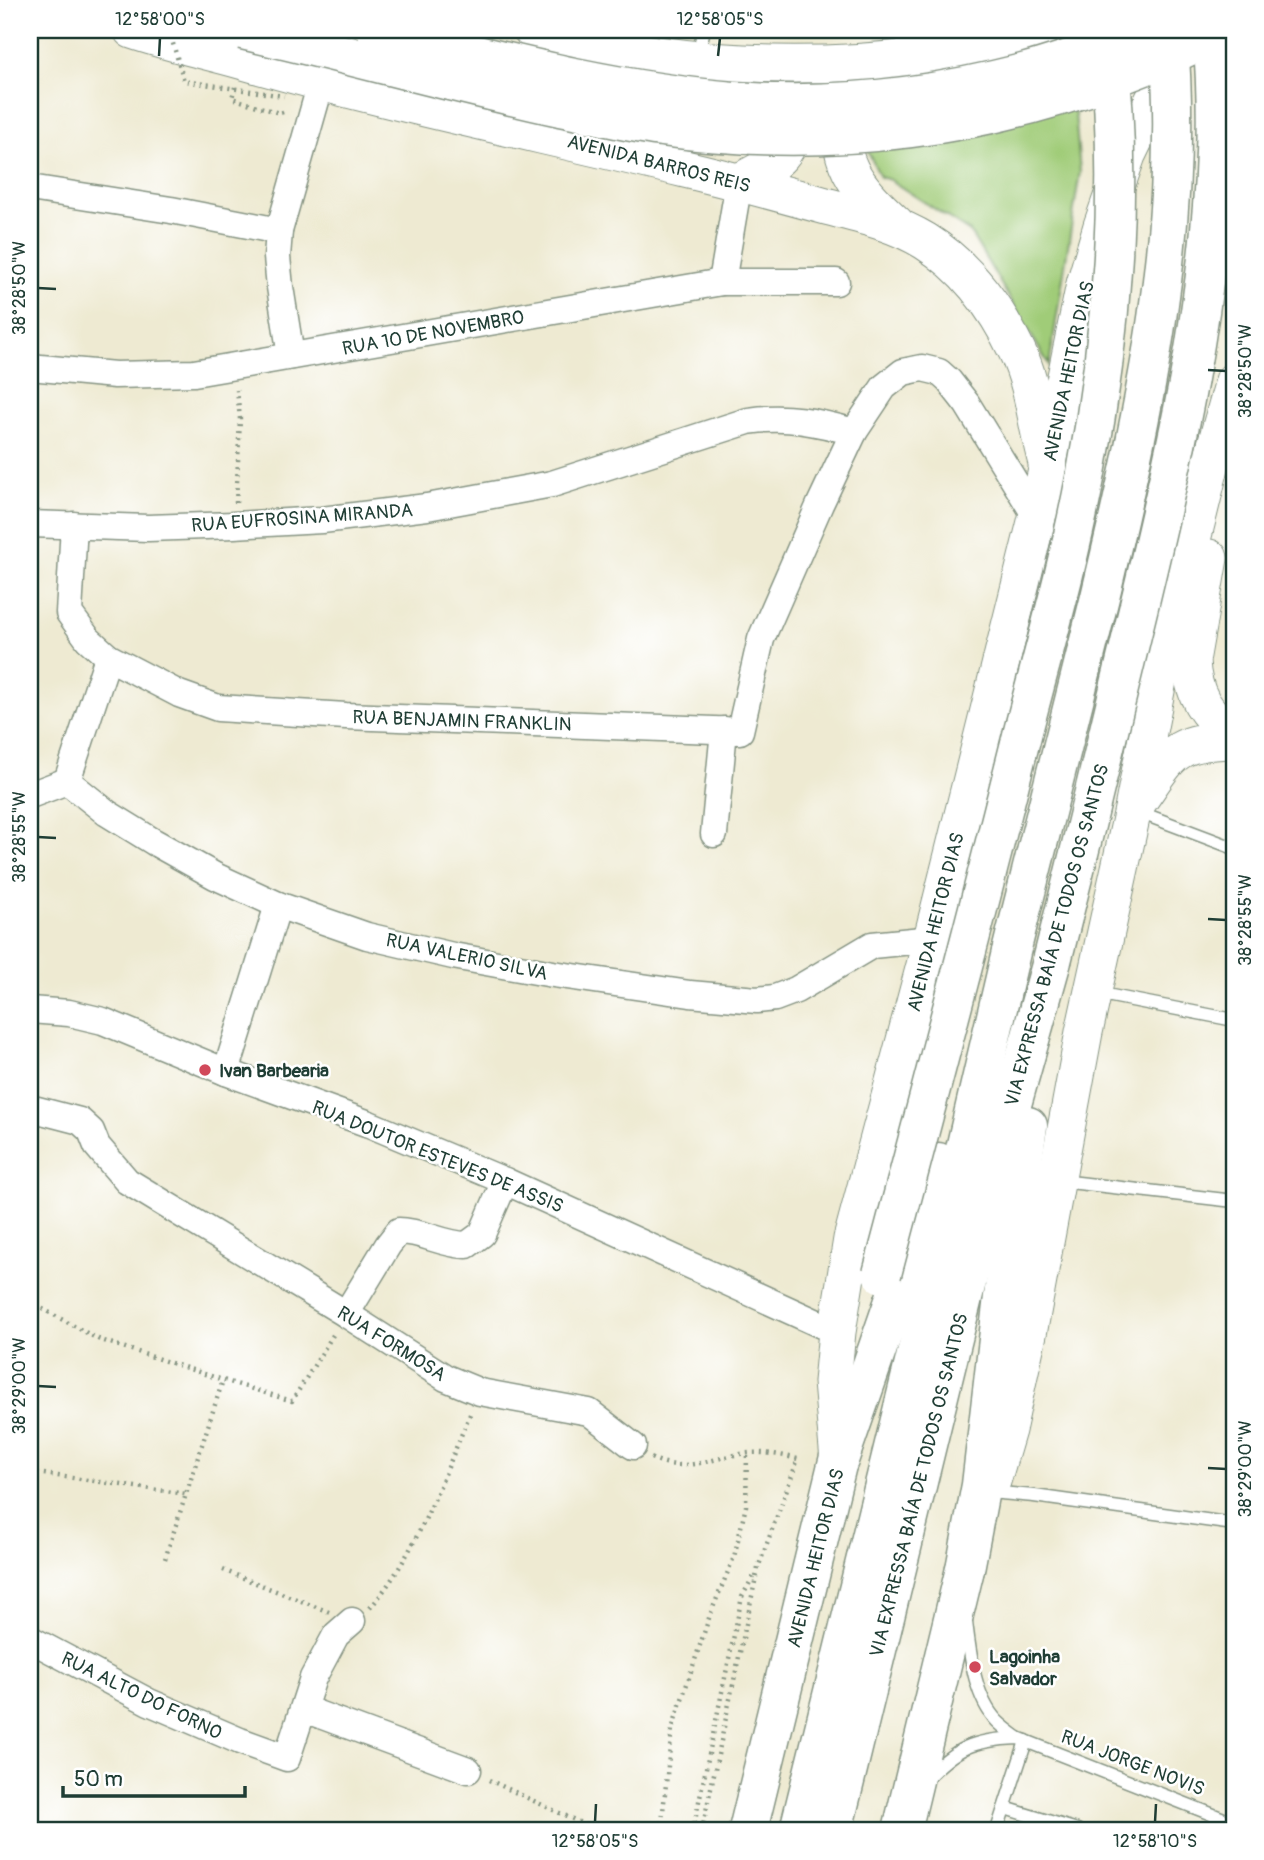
<svg xmlns="http://www.w3.org/2000/svg" width="1264" height="1860" font-family="Pangolin,sans-serif">
<style>
.green{fill:#a0cc78;stroke:#608456;stroke-width:2}
.lines{fill:none;stroke-linecap:round;stroke-linejoin:round}
.lane-casing{stroke:#869483;stroke-width:15}
.street-casing{stroke:#869483;stroke-width:29}
.secondary-casing{stroke:#869483;stroke-width:39}
.primary-casing{stroke:#869483;stroke-width:41}
.highway-casing{stroke:#869483;stroke-width:41}
.path{stroke:#869483;stroke-width:4.5;stroke-dasharray:2 5;stroke-linecap:butt}
.lane{stroke:#fff;stroke-width:12}
.street{stroke:#fff;stroke-width:26}
.secondary{stroke:#fff;stroke-width:37}
.primary{stroke:#fff;stroke-width:38}
.highway{stroke:#fff;stroke-width:38}
.primary-bridge-casing{stroke:#869483;stroke-width:41;stroke-linecap:butt}
.highway-bridge-casing{stroke:#869483;stroke-width:41;stroke-linecap:butt}
.path-bridge{stroke:#869483;stroke-width:4.5;stroke-dasharray:2 5;stroke-linecap:butt}
.primary-bridge{stroke:#fff;stroke-width:38}
.highway-bridge{stroke:#fff;stroke-width:38}
.ticks{fill:none;stroke:#1f3d34;stroke-width:2.5}
.poi-dot{fill:#d1495b;stroke:#fff;stroke-width:2.5}
.labels{text-anchor:middle;stroke-width:5;stroke-linejoin:round;paint-order:stroke}
.street-label{font-size:19px;fill:#1f3d34;stroke:#fff}
.poi-label{font-size:19px;font-weight:bold;fill:#1f3d34;stroke:#fff;text-anchor:start}
.neatline{fill:none;stroke:#1f3d34;stroke-width:2.5}
.ticks-label{font-size:18px;text-anchor:middle;fill:#1f3d34}
</style>
<rect width="100%" height="100%" fill="#fff"/>
<filter id="ink" filterUnits="userSpaceOnUse"><feTurbulence type="fractalNoise" baseFrequency=".0143" numOctaves="2"/><feDisplacementMap in="SourceGraphic" scale="14" xChannelSelector="R" yChannelSelector="G"/><feConvolveMatrix kernelMatrix="1 2 1 2 8 2 1 2 1" color-interpolation-filters="sRGB"/></filter>
<filter id="wash" filterUnits="userSpaceOnUse"><feTurbulence type="fractalNoise" baseFrequency=".00686" numOctaves="4" result="noise"/><feDisplacementMap in="SourceGraphic" scale="28" xChannelSelector="R" yChannelSelector="G"/><feGaussianBlur stdDeviation="1.57" result="paint"/><feColorMatrix in="noise" values="0 0 0 0 0 0 0 0 0 0 0 0 0 0 0 0 0 1.4 0 .05"/><feComposite in="paint" operator="in"/></filter>
<g filter="url(#wash)">
<rect width="100%" height="100%" fill="#eeead2"/>
<!-- green -->
<path class="green" d="M1068,30L1080,172L1049,365L970,232L890,180L880,177L863,141L864,75Z"/>
</g>
<g filter="url(#ink)">
<g class="lines">
<!-- lane casing -->
<g class="lane-casing">
<g id="lane">
<path d="M697,57L704,30"/>
<path d="M1234,630V633"/>
<path d="M1136,811L1234,848"/>
<path d="M1096,993L1234,1020"/>
<path d="M1061,1181L1234,1201"/>
<path d="M989,1492L1034,1496L1234,1524"/>
<path d="M966,1622C970,1653 974,1697 997,1721C1003,1727 1011,1733 1018,1738"/>
<path d="M925,1780C956,1747 973,1740 1018,1738L1234,1823"/>
<path d="M1005,1808L1077,1830"/>
<path d="M997,1830L1026,1741"/>
</g>
</g>
<!-- street casing -->
<g class="street-casing">
<g id="street">
<path d="M30,188L171,210L279,231"/>
<path d="M722,282L739,182"/>
<path d="M291,356L280,287L277,257L279,231L321,83"/>
<path d="M30,367L115,375L194,373L722,282H836"/>
<path d="M30,524L148,528L234,525L322,520L427,507L552,484L748,421C786,415 818,422 854,432"/>
<path d="M74,525L69,613L88,639L108,657"/>
<path d="M67,781L108,657L179,694L218,708L346,716L740,731L761,639L820,504L854,432L884,387L903,372L922,368L939,372L949,381L967,404L1037,518"/>
<path d="M67,781L107,813L154,842L215,876L278,905L367,936L453,956L553,974L690,994L757,1000L775,998L796,990L872,945L932,939"/>
<path d="M30,795L67,781"/>
<path d="M714,834L724,730"/>
<path d="M30,1010L69,1013L103,1021L226,1072L369,1124L505,1181L837,1332"/>
<path d="M226,1072L278,905"/>
<path d="M30,1108L80,1121L91,1131L97,1146L127,1181L346,1314L446,1378L480,1392L589,1412L633,1446"/>
<path d="M346,1314L388,1245L399,1231C423,1231 443,1245 467,1245L482,1234L505,1181"/>
<path d="M30,1639L149,1702L240,1741L287,1758L313,1678L336,1635L352,1621"/>
<path d="M304,1709L468,1770"/>
</g>
</g>
<!-- secondary casing -->
<g class="secondary-casing">
<g id="secondary">
<path d="M132,30C167,42 204,50 240,60C387,102 537,133 685,169C732,180 779,193 826,206C860,215 894,222 925,241C967,267 996,307 1017,351C1035,388 1036,428 1048,466C1064,516 1113,559 1163,521C1183,505 1197,480 1212,459"/>
<path d="M532,30C573,39 615,49 658,55C788,73 928,65 1056,30"/>
<path d="M844,102C832,159 856,188 896,224"/>
<path d="M739,182C776,163 795,154 794,108"/>
<path d="M1209,558L1191,661C1193,700 1208,713 1234,740"/>
<path d="M1139,800C1172,753 1173,741 1234,740"/>
<path d="M839,1460L832,1382L837,1332L852,1239L932,939L1037,518L1085,284L1102,226L1127,155L1175,56"/>
<path d="M992,1481L1007,1430L1028,1334L1084,1032L1133,809L1161,665L1212,459L1234,381"/>
</g>
</g>
<!-- primary casing -->
<g class="primary-casing">
<g id="primary">
<path d="M748,1830L846,1428"/>
<path d="M902,1830L965,1569"/>
</g>
</g>
<!-- highway casing -->
<g class="highway-casing">
<g id="highway">
<path d="M839,1460L902,1278L938,1162"/>
<path d="M965,1569L981,1485L1003,1297L1028,1126"/>
<path d="M799,1830L934,1282L1011,952"/>
<path d="M833,1830L997,1158L1052,961"/>
</g>
</g>
<!-- path -->
<g class="path">
<path d="M235,87L232,98L279,113L287,111"/>
<path d="M236,503L240,419L237,390"/>
<path d="M30,1302L98,1339L223,1380"/>
<path d="M651,1458C688,1475 713,1456 749,1453C766,1452 782,1455 798,1459L758,1568L702,1830"/>
<path d="M30,1472L186,1494"/>
<path d="M165,1559L223,1380L292,1401L333,1335"/>
<path d="M223,1570L329,1612"/>
<path d="M370,1608C418,1552 442,1479 471,1412"/>
<path d="M489,1780L596,1830"/>
<path d="M661,1830L672,1729L710,1615L734,1557L746,1506L747,1453"/>
<path d="M693,1830L742,1597L754,1575"/>
</g>
<!-- lane -->
<use href="#lane" class="lane"/>
<!-- street -->
<use href="#street" class="street"/>
<!-- secondary -->
<use href="#secondary" class="secondary"/>
<!-- primary -->
<use href="#primary" class="primary"/>
<!-- highway -->
<use href="#highway" class="highway"/>
<!-- primary-bridge casing -->
<g class="primary-bridge-casing">
<path id="primary-bridge" d="M882,1274C929,1097 976,920 1020,743C1043,653 1069,564 1086,473C1112,338 1124,183 1108,46"/>
</g>
<!-- highway-bridge casing -->
<g class="highway-bridge-casing">
<g id="highway-bridge">
<path d="M242,30C348,54 454,84 560,107C591,113 622,121 654,126C854,154 1043,122 1222,30"/>
<path d="M376,30C494,59 612,91 734,101C830,108 930,97 1023,73C1066,62 1107,45 1148,30"/>
<path d="M1011,952C1041,834 1071,716 1100,597C1144,413 1186,222 1168,32"/>
<path d="M1052,961C1082,843 1111,724 1139,606C1175,456 1210,306 1215,152C1217,111 1215,70 1212,30"/>
</g>
</g>
<!-- path-bridge -->
<path class="path-bridge" d="M169,30L184,81L284,96"/>
<!-- primary-bridge -->
<use href="#primary-bridge" class="primary-bridge"/>
<!-- highway-bridge -->
<use href="#highway-bridge" class="highway-bridge"/>
</g>
</g>
<!-- ticks -->
<path class="ticks" d="M159,56L160,38M718,56L720,38M38,288L56,289M1208,370L1226,371M38,837L56,838M1208,919L1226,920M38,1386L56,1387M1208,1468L1226,1469M595,1822L596,1804M1155,1822L1156,1804"/>
<!-- markers -->
<g class="poi-dot">
<circle cx="205" cy="1070" r="7"/>
<circle cx="975" cy="1667" r="7"/>
</g>
<g class="labels">
<!-- street labels -->
<g class="street-label">
<text transform="translate(659 163) rotate(14)" y="7">AVENIDA BARROS REIS</text>
<text transform="translate(433 332) rotate(-10)" y="7">RUA 10 DE NOVEMBRO</text>
<text transform="translate(1068 371) rotate(-78)" y="7">AVENIDA HEITOR DIAS</text>
<text transform="translate(302 517) rotate(-4)" y="7">RUA EUFROSINA MIRANDA</text>
<text transform="translate(462 720) rotate(2)" y="7">RUA BENJAMIN FRANKLIN</text>
<text transform="translate(935 922) rotate(-76)" y="7">AVENIDA HEITOR DIAS</text>
<text transform="translate(1056 935) rotate(-75)" y="7">VIA EXPRESSA BAÍA DE TODOS OS SANTOS</text>
<text transform="translate(467 956) rotate(12)" y="7">RUA VALERIO SILVA</text>
<text transform="translate(438 1156) rotate(22)" y="7">RUA DOUTOR ESTEVES DE ASSIS</text>
<text transform="translate(392 1343) rotate(32)" y="7">RUA FORMOSA</text>
<text transform="translate(918 1485) rotate(-76)" y="7">VIA EXPRESSA BAÍA DE TODOS OS SANTOS</text>
<text transform="translate(815 1558) rotate(-76)" y="7">AVENIDA HEITOR DIAS</text>
<text transform="translate(142 1695) rotate(26)" y="7">RUA ALTO DO FORNO</text>
<text transform="translate(1133 1762) rotate(21)" y="7">RUA JORGE NOVIS</text>
</g>
<!-- poi labels -->
<g class="poi-label">
<text x="219" y="1077">Ivan Barbearia</text>
<text x="989" y="1663">Lagoinha<tspan x="989" dy="22">Salvador</tspan></text>
</g>
</g>
<!-- margin -->
<rect width="1264" height="1860" fill="none" stroke="#fff" stroke-width="77"/>
<!-- scale -->
<path d="M63 1786v10h182v-10" fill="none" stroke="#1f3d34" stroke-width="3.5"/>
<text x="74" y="1786" font-size="21" fill="#1f3d34" stroke="#ffffff" stroke-width="5" paint-order="stroke">50 m</text>
<rect x="38" y="38" width="1188" height="1784" class="neatline"/>
<g class="ticks-label">
<text x="160" y="25">12°58'00"S</text>
<text x="720" y="25">12°58'05"S</text>
<text transform="translate(19 288) rotate(-90)" y="6">38°28'50"W</text>
<text transform="translate(1245 371) rotate(-90)" y="6">38°28'50"W</text>
<text transform="translate(19 837) rotate(-90)" y="6">38°28'55"W</text>
<text transform="translate(1245 920) rotate(-90)" y="6">38°28'55"W</text>
<text transform="translate(19 1386) rotate(-90)" y="6">38°29'00"W</text>
<text transform="translate(1245 1469) rotate(-90)" y="6">38°29'00"W</text>
<text x="595" y="1847">12°58'05"S</text>
<text x="1155" y="1847">12°58'10"S</text>
</g>
</svg>
